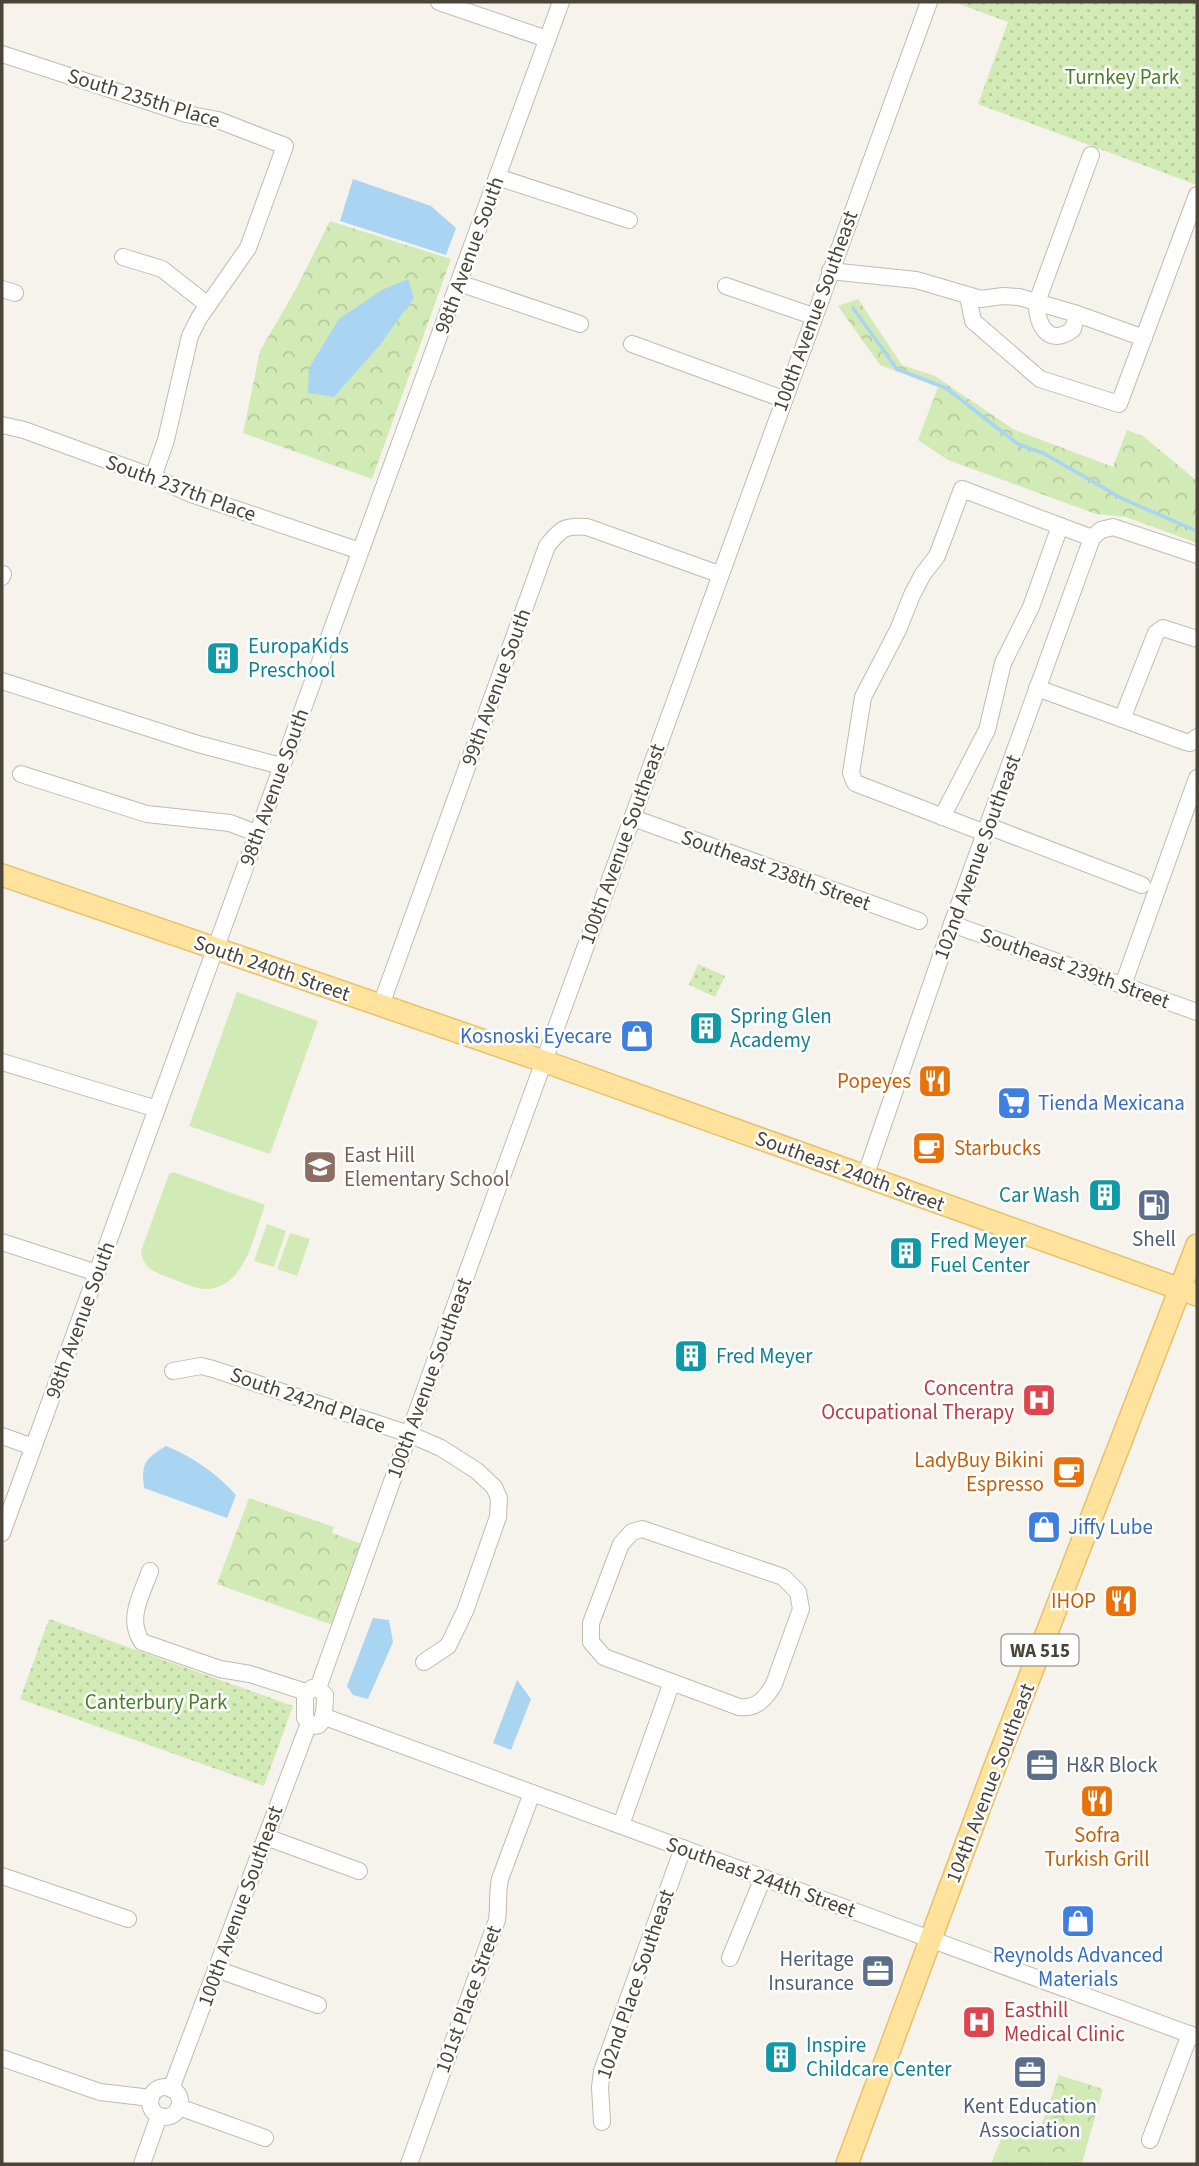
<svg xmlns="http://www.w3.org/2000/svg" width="1199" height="2166" font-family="'Source Sans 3',sans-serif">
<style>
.forest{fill:url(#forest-crowns);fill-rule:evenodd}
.park{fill:url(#park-dots)}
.garden{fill:#d2eab5}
.water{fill:#a9d4f2}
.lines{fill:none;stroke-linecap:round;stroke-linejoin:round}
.stream{stroke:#a9d4f2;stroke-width:3.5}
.minor-casing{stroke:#c2bbae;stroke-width:18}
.major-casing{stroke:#e6c16a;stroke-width:24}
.minor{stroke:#fff;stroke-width:16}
.major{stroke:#ffe39c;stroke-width:21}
.labels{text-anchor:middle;stroke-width:5;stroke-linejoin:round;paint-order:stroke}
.shield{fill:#fff;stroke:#817c74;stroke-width:2}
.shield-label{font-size:19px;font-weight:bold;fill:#4b4439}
.park-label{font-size:21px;fill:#4a7f2a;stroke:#fff}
.street-label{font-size:21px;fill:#4b4439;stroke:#fff}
.culture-label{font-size:21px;fill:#0d838f;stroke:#fff;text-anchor:start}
.shop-label{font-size:21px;fill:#366cbe;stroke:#fff;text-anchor:start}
.food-label{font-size:21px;fill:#c56008;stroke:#fff;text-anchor:end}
.education-label{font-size:21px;fill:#785e54;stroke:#fff;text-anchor:start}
.service-label{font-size:21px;fill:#4e5e75;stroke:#fff}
.health-label{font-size:21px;fill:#be3a42;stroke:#fff;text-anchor:end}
</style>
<defs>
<pattern id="forest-crowns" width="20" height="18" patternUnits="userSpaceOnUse" patternTransform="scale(1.75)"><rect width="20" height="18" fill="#d2eab5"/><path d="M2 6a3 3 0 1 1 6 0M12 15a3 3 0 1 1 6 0" fill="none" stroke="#b6ca9c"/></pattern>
<pattern id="park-dots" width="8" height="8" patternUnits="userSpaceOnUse" patternTransform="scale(1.75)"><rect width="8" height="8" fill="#d2eab5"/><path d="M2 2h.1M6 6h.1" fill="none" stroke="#b6ca9c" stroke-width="1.8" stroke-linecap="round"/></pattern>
</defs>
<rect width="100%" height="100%" fill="#f6f3ec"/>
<!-- forest -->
<g class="forest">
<path d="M330,221L451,259L372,479L243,433L260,351L296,289ZM407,279L414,298L380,345L334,397Z"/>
<path d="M858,299L902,365L935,376L1013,429L1113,467L1127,430L1143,436L1197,481V543L1126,517L1096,514L948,460L918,440L938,387L880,365L838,306Z"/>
<path d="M249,1498L334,1527L332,1533L365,1545L335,1626L217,1584Z"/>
<path d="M1059,2075L1103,2089L1082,2163L1084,2164H991L1006,2126L1037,2137Z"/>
</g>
<!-- park -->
<g class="park">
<path d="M954,2H1197V185L978,104L1008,22Z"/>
<path d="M698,964L725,976L715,997L689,985Z"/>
<path d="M49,1619L293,1706L264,1786L20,1699Z"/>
</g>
<!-- garden -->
<g class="garden">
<path d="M237,992L318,1021L270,1154L189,1126Z"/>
<path d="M173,1172L265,1205C254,1234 246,1287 207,1289C194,1289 182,1282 170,1278C155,1272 143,1269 141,1251L169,1174Z"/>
<path d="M267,1224L286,1231L274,1267L254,1261Z"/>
<path d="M290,1233L310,1239L297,1276L277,1269Z"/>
</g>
<!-- water -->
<g class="water">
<path d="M353,179L431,206L456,228L446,255L340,221Z"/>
<path d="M408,279L414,298L380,345L334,397L308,393L309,368L339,319L382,290Z"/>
<path d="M166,1446C193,1457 216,1473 236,1495L227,1518L144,1488C141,1463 145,1459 166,1446Z"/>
<path d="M373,1618L389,1620L393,1642L368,1699L353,1695L347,1686Z"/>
<path d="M517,1680L531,1699L511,1750L493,1743Z"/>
</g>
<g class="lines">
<!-- stream -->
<path class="stream" d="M853,308L897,369L946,388L1018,444L1043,453L1123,499L1197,531"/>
<!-- minor casing -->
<g class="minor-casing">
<g id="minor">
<path d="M439,2L547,39"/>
<path d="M2,54L186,114L218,120L285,146L248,248L199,318L190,336L166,440L153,477"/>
<path d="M497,177L629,220"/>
<path d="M123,257L162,269L208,305"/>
<path d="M830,271L916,280L981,299L1003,296L1019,297L1077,314L1144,338"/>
<path d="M459,283L580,324"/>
<path d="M726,286L813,316"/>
<path d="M2,289L15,293"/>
<path d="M968,296L973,321L1040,379L1119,404L1197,195"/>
<path d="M1077,314L1073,329C1049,348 1036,325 1037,302L1091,155"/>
<path d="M632,344L783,399"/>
<path d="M2,425L24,430L153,477L191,494L360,551"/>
<path d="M2,577L3,574"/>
<path d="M2,681L198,744L281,766"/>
<path d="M1037,688L1183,741L1190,743L1197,737"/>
<path d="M1122,719L1156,633L1163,628L1197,639"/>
<path d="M21,774L147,814L230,823L256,833"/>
<path d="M942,817L987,730L1003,663L1031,607L1060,526"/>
<path d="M633,818L919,921"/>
<path d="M988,826L1142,885"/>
<path d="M985,833L855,783L851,773L863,697L898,630L912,595L923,574L937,556L962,489L1092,538L1101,530L1113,527L1197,555"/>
<path d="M952,924L1197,1012"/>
<path d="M1123,985L1197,778"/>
<path d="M381,1005L547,546C561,529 564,525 587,527L719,574"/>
<path d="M2,1062L157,1109"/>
<path d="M865,1177L952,924L1092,538"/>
<path d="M2,1242L97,1273"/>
<path d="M173,1371L201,1366L213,1369L409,1434L441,1448L477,1471L494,1487L499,1498L498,1517L465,1611L448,1646L424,1662"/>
<path d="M2,1436L33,1447"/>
<path d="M642,1529L783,1577L798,1592L801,1609L774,1684C766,1698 757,1709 739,1707L604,1657L591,1642V1623L621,1544L632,1532Z"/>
<path d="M2,1533L561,2"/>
<path d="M150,1571C142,1594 126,1619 142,1642L220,1669L250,1674L306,1692"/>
<path d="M312,1688H318L325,1695C325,1707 324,1741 305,1718V1695Z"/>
<path d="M318,1688C519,1125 723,563 929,2"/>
<path d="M325,1717L1197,2037"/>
<path d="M621,1825L672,1682"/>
<path d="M266,1837L359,1871"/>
<path d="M2,1876L128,1919"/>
<path d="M730,1958L763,1878"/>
<path d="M216,1969L318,2005"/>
<path d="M2,2058L100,2092L151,2098"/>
<circle cx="165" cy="2102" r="15"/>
<path d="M171,2089L309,1723"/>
<path d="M179,2107L265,2138"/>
<path d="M602,2122L600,2087L602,2071L683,1848"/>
<path d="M1150,2140L1190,2034"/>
<path d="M142,2164L159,2116"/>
<path d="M409,2164L497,1920C499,1905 497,1893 500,1879L532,1793"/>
</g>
</g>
<!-- major casing -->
<g class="major-casing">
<g id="major">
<path d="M2,875L543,1061L1197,1295"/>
<path d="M847,2164L994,1769L1197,1245"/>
</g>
</g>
<!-- minor -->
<use href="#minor" class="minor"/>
<!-- major -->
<use href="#major" class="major"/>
</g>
<!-- icons -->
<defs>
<g id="building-square" transform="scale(1.75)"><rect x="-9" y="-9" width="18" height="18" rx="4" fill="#0f9aa8" stroke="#fff"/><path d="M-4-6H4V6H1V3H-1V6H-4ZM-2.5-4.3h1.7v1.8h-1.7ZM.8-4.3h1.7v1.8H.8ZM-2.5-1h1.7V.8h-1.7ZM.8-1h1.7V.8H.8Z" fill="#fff"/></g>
<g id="shop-square" transform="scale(1.75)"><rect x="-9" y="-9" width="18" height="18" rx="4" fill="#3f7fe0" stroke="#fff"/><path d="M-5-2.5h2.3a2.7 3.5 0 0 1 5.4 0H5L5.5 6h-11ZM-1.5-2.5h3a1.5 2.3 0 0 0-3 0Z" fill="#fff"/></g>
<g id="restaurant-square" transform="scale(1.75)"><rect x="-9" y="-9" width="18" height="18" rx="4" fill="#e8710a" stroke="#fff"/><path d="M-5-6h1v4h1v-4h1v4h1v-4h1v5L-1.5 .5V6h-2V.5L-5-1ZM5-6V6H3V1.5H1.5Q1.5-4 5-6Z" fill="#fff"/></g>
<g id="supermarket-square" transform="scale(1.75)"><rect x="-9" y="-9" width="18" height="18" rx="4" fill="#3f7fe0" stroke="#fff"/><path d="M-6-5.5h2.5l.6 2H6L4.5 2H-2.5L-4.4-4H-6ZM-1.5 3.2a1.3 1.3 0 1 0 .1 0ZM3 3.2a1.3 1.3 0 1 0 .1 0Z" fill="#fff"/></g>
<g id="cafe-square" transform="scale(1.75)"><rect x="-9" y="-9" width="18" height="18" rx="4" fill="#e8710a" stroke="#fff"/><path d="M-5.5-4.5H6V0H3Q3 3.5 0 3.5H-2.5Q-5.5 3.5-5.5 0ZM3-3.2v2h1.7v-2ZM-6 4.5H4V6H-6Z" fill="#fff"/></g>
<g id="school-square" transform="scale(1.75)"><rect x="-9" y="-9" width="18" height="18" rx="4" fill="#8d6e63" stroke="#fff"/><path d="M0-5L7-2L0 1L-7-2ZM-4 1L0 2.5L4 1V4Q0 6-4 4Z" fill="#fff"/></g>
<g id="fuel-square" transform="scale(1.75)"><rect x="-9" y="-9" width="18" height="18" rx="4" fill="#5c6f8a" stroke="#fff"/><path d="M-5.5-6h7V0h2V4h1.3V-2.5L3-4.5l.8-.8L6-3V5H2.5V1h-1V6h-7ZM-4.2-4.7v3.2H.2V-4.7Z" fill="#fff"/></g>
<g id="hospital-square" transform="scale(1.75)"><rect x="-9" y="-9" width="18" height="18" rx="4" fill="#e0444e" stroke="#fff"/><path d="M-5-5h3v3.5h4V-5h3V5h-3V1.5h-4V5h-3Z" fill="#fff"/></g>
<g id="office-square" transform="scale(1.75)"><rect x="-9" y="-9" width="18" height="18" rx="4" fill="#5c6f8a" stroke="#fff"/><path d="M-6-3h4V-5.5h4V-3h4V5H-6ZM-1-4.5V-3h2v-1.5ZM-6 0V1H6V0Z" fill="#fff"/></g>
</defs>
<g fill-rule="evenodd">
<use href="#building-square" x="223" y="658"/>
<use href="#building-square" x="706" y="1028"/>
<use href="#shop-square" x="637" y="1036"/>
<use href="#restaurant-square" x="935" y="1081"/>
<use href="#supermarket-square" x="1014" y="1103"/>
<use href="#cafe-square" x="929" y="1148"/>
<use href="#school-square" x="320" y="1167"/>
<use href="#building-square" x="1105" y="1195"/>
<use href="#fuel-square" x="1154" y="1205"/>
<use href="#building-square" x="906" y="1253"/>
<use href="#building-square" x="691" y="1356"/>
<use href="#hospital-square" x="1039" y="1400"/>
<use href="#cafe-square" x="1069" y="1472"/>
<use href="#shop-square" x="1044" y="1527"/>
<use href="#restaurant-square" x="1121" y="1601"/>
<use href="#office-square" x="1042" y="1765"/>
<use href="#restaurant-square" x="1097" y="1801"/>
<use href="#shop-square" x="1078" y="1921"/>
<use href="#office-square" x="878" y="1971"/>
<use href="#hospital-square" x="979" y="2022"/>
<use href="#building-square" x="781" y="2057"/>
<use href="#office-square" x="1030" y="2072"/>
</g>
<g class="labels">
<!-- shield labels -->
<rect class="shield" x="1001.5" y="1634.5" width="77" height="31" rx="5"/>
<g class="shield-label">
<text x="1040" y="1657">WA 515</text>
</g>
<!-- park labels -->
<g class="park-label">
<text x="1122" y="84">Turnkey Park</text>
<text x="156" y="1709">Canterbury Park</text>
</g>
<!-- street labels -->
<g class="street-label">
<text transform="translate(144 98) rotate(17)" y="7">South 235th Place</text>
<text transform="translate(469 255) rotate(-70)" y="7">98th Avenue South</text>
<text transform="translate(815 311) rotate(-70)" y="7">100th Avenue Southeast</text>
<text transform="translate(181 488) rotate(20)" y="7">South 237th Place</text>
<text transform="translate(496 687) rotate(-70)" y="7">99th Avenue South</text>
<text transform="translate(274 787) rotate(-70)" y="7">98th Avenue South</text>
<text transform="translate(622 844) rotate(-70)" y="7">100th Avenue Southeast</text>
<text transform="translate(977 857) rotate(-70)" y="7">102nd Avenue Southeast</text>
<text transform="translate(776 870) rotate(20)" y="7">Southeast 238th Street</text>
<text transform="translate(272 968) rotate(19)" y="7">South 240th Street</text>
<text transform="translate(1075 968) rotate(20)" y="7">Southeast 239th Street</text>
<text transform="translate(850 1171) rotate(20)" y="7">Southeast 240th Street</text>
<text transform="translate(80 1320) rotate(-70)" y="7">98th Avenue South</text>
<text transform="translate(429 1378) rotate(-70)" y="7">100th Avenue Southeast</text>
<text transform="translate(308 1400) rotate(19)" y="7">South 242nd Place</text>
<text transform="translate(990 1783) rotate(-69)" y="7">104th Avenue Southeast</text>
<text transform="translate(761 1877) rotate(20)" y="7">Southeast 244th Street</text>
<text transform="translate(240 1906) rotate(-70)" y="7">100th Avenue Southeast</text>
<text transform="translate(635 1984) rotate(-71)" y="7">102nd Place Southeast</text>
<text transform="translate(468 1999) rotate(-70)" y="7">101st Place Street</text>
</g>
<!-- culture labels -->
<g class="culture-label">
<text x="248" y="653">EuropaKids<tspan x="248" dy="24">Preschool</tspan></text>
<text x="730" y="1023">Spring Glen<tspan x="730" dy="24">Academy</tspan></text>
<text x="1080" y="1202" text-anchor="end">Car Wash</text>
<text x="930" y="1248">Fred Meyer<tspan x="930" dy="24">Fuel Center</tspan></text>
<text x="716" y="1363">Fred Meyer</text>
<text x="806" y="2052">Inspire<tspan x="806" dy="24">Childcare Center</tspan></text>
</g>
<!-- shop labels -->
<g class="shop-label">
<text x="612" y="1043" text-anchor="end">Kosnoski Eyecare</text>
<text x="1038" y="1110">Tienda Mexicana</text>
<text x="1068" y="1534">Jiffy Lube</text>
<text x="1078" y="1962" text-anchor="middle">Reynolds Advanced<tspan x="1078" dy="24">Materials</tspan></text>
</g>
<!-- food labels -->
<g class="food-label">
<text x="911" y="1088">Popeyes</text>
<text x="954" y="1155" text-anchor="start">Starbucks</text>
<text x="1044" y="1467">LadyBuy Bikini<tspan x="1044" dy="24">Espresso</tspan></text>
<text x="1096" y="1608">IHOP</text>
<text x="1097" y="1842" text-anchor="middle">Sofra<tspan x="1097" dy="24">Turkish Grill</tspan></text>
</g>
<!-- education labels -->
<g class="education-label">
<text x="344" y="1162">East Hill<tspan x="344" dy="24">Elementary School</tspan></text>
</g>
<!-- service labels -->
<g class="service-label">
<text x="1154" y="1246">Shell</text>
<text x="1066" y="1772" text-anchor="start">H&amp;R Block</text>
<text x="854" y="1966" text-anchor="end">Heritage<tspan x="854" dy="24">Insurance</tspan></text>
<text x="1030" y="2113">Kent Education<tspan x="1030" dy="24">Association</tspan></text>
</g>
<!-- health labels -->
<g class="health-label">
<text x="1014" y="1395">Concentra<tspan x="1014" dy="24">Occupational Therapy</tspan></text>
<text x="1004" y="2017" text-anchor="start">Easthill<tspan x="1004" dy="24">Medical Clinic</tspan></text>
</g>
</g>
<!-- border -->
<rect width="1199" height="2166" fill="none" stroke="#4b4439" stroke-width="7"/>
</svg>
